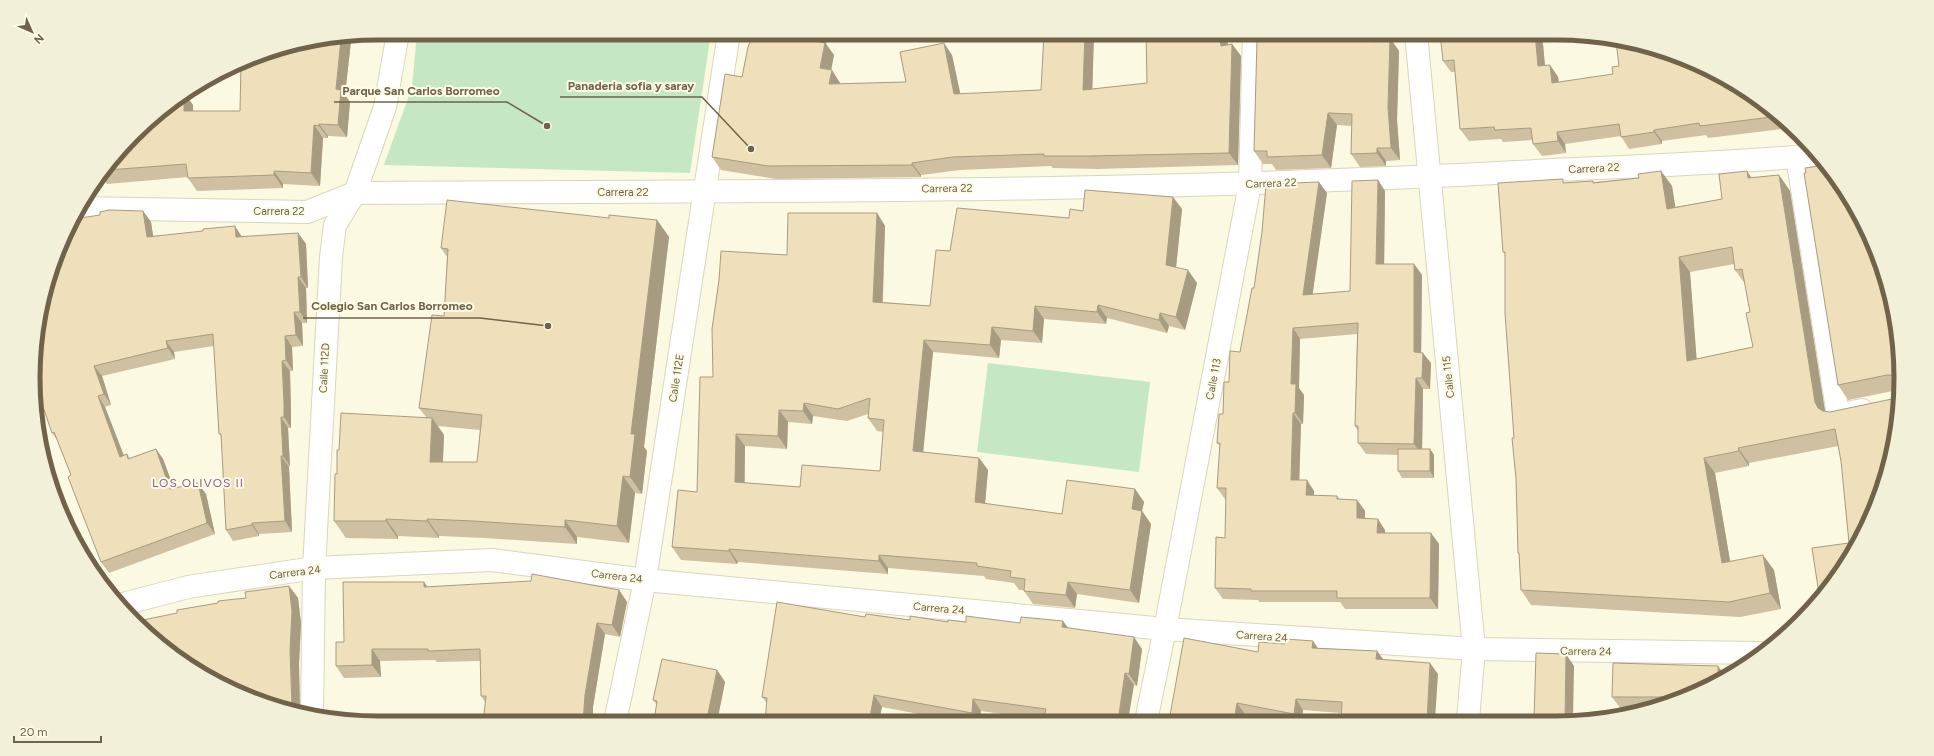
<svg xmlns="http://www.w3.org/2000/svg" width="1934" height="756" font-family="Figtree,sans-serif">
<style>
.green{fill:#c5e7c1}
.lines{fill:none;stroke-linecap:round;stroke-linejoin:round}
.minor-casing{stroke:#dbd5bc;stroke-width:24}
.minor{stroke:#fff;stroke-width:22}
.wall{fill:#cec0a0;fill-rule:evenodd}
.shaded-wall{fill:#a79c82}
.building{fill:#efdfba;stroke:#a79c82;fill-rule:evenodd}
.labels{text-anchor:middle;stroke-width:4;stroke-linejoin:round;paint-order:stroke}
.street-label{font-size:11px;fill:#70634a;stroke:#fefce7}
.neighbourhood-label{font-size:12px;letter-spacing:1px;fill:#8c618d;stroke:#fefce7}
.rim{fill:none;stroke:#70634a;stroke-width:5}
.leader{fill:none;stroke:#70634a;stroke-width:1.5}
.callout-dot{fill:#70634a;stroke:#fefce7;stroke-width:1.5}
.callout-label{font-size:12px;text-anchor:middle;font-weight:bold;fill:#70634a;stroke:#fefce7;stroke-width:4;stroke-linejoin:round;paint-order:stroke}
</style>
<rect width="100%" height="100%" fill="#fbf9e1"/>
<!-- green -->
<g class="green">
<path d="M417,33H711L690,173L384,165L412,87Z"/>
<path d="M988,363L1150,382L1139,472L977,452Z"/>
</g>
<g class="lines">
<!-- minor casing -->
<g class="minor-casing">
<g id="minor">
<path d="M1416,33L1474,649L1468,720"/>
<path d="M1797,157L1838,415L1862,410"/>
<path d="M78,208L307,212L355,193C755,191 1155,193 1554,170C1642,166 1731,163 1819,155"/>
<path d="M123,604L188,587L314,568L492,560L645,580L1165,629L1474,649L1760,653"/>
<path d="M312,714L314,568L331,257L335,225L355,193L385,107L398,33"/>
<path d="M1146,721L1165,629L1250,184L1254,33"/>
<path d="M615,722L645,580L729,33"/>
</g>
</g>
<!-- minor -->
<use href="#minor" class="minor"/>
</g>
<!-- wall -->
<g class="wall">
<path d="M1094,33L1092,89L1147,83L1146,33H1227L1228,45L1232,44L1241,56L1238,165L1097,169L1053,168L1051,166L960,170L921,175V177L776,179L721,170L712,157L742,77L826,44L834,55L831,70L840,83V84L906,82L952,55L960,94L1041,90Z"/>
<path d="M1261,33H1382L1383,40L1390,38L1399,51L1397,120L1400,160L1386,161V166L1360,167L1351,154L1352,126L1337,125L1331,168L1276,170L1272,164H1263L1254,151Z"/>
<path d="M1542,33L1545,66L1550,65L1558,77L1559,82L1766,104L1791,128L1708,138L1706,135L1662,141V144L1629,149L1621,136L1565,144L1566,153L1542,156L1533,144V140L1503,142L1501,139L1469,141L1460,129L1455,72H1451L1443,61Z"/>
<path d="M356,37L355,42L351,41L345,95L350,102L347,137L328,136V138H323L320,186L283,184V188L197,191L188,178V177L107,184L102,178L151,118L185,94L193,105V111H240L267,51Z"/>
<path d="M1661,171L1672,186L1675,207L1722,199L1752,178L1779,175L1790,191L1825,412L1889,468L1855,551L1849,543L1841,461L1838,446L1749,463V466L1715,473L1730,561L1774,570L1781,609L1740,617L1531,605L1521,590L1519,555L1518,553L1516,479L1505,254L1503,252L1565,183L1593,181L1594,182L1639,178ZM1734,264L1735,270L1745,284L1750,312L1753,347L1696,359L1690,272Z"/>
<path d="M1806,173L1898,333L1900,390H1898L1848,400L1838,385Z"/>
<path d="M1385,191L1384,264H1414L1422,275L1421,353L1431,363L1430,389H1423L1422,449H1430L1434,455V478H1402L1398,471V455L1366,454L1358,443V431L1355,426L1357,334L1300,339L1299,388L1304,395L1303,424H1301L1299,480L1314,491V496H1337L1340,499L1357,500L1365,511V518L1385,530V533H1431L1439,544L1438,609H1345L1340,602H1259L1258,600L1223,599L1215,588L1225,538L1226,499H1225L1217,488L1220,446L1217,443L1229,382L1240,352L1254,288L1327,193L1312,294L1350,291Z"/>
<path d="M1182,209L1176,267L1197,283L1185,330L1169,326L1167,333L1107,318L1106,324L1044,319L1042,343L1001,340L999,358L933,352L923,452L979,458L988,470L985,504L1062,514L1135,489L1144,502L1142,511L1151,524L1139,603L1077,594L1075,608L1033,604L1024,591V590H1019L1014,583L986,579L984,576L888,568V574L738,562L737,564L681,560L672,547L697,492L713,377L787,255L877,213L885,226L883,302L930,306L950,251L1069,218L1083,211ZM868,414V418L877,431L883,432L880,471L800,487L745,483V446L787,449L788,422L812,424L813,416L847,421Z"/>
<path d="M143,211L151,222L153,237H242L298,233L306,244L308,288H306L307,323H302L303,346L292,347L293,371H290L291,414V428H288L290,466L289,467L292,532L259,534V536L233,541L226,530L222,437L219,434L214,346L174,352L175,359L102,376L111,405L105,407L124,455L127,454L130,458L156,449L163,459L174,488L206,494L215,534L109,573L101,562L71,475L58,441L52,433L45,413H44L38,405L36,333Z"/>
<path d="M609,218L657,220L669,237L644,447L647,451L642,494L635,493L629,543L577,537V544L485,538L439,536V538L398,536V539L346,538L334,521L337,474L339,450L426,417L419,408L444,316L447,257L441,248ZM438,426L480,430L477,462H443L444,435Z"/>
<path d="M424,582L427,587L619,590L627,602L620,637L605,634L593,707L485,702L481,696L480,661L437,662L435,660L380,661L381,677L344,678L336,666L344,642Z"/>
<path d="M289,586L298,598L301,623L299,664L300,713L288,711L226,688L177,613L246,598Z"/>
<path d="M865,617L948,622H966L1020,623L1068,628L1142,649L1137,686L1134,685L1044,720L981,711L980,722H961L882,707L767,703L762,697Z"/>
<path d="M1313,641L1318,648L1377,651L1383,659L1438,674L1341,713L1303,710L1302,721H1280L1245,714L1169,721L1258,652Z"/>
<path d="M717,670L725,682L717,722L657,705L653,700Z"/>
<path d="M1724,674L1708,688L1638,709H1621L1612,697Z"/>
</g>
<!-- shaded-wall -->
<g class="shaded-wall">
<path d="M817,33H829L826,44L834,55L829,81L820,68L815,41Z"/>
<path d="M1085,33H1094L1092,102L1083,90Z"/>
<path d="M1219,33H1227L1229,58L1221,46Z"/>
<path d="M1374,33H1382L1383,54L1374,42Z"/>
<path d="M1535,33H1542L1546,78L1538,66Z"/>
<path d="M352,37H356L355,42Z"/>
<path d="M348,38L351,41L345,95L350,102L347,137L338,125L336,89L341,39Z"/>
<path d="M1390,38L1399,51L1397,120L1400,160L1391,148L1388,107Z"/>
<path d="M944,43L952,55L963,106L954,94Z"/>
<path d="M1232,44L1241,56L1238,165L1229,153Z"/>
<path d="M1550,65L1558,77L1560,95L1552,83Z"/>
<path d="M832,70L840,83L838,97L829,84Z"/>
<path d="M184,94H185L193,105V123L184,111Z"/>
<path d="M1328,113L1337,125L1331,168L1322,155Z"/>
<path d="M319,124L328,136V138L319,126Z"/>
<path d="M314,125L323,138L320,186L311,173Z"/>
<path d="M1654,130L1662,141V144L1654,132Z"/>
<path d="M1557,132L1565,144L1566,153L1558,141Z"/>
<path d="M1377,148L1386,161V166L1377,153Z"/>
<path d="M912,163L921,175V177L912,165Z"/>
<path d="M274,171L283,184V188L274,175Z"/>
<path d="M1661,171L1672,186L1678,224L1667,209Z"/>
<path d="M1747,171L1757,186L1748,178Z"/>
<path d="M1779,175L1790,191L1826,417L1818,408L1815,402Z"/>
<path d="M1378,180L1385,191L1384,275L1376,264Z"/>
<path d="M1319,182L1327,193L1311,306L1303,295Z"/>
<path d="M1173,197L1182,209L1175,278L1166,265Z"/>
<path d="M143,211L151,222L155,248L147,237Z"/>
<path d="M877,213L885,226L882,314L873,302Z"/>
<path d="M657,220L669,237L644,447L647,451L642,494L630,477L631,434Z"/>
<path d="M235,226L242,237H236Z"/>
<path d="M298,233L306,244L308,288L301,277Z"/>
<path d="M1679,257L1690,272L1698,376L1687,361Z"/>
<path d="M1414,264L1422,275L1421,363L1414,352Z"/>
<path d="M1188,270L1197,283L1185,330L1176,317Z"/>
<path d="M298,277L306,288L307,323L300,312Z"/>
<path d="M1098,305L1107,318L1106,324L1097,312Z"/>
<path d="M1035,306L1044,319L1042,343L1033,331Z"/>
<path d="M294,312L302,323L303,346L296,335Z"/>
<path d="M1160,313L1169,326L1167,333L1159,320Z"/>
<path d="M992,327L1001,340L999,358L990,345Z"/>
<path d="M1293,328L1300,339L1299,388L1304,395L1303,424L1295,413L1291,384Z"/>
<path d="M285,336L292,347L293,371L286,360Z"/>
<path d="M924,340L933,352L922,464L913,451Z"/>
<path d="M166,341L174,352L175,359L168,348Z"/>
<path d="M1423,353L1431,363L1430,389L1422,378Z"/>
<path d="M282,361L290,371L291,414V428L284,417Z"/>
<path d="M94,366L102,376L111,405L104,394Z"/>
<path d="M1416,378L1423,389L1422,455L1414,444Z"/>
<path d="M98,396L105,407L128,467L120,457Z"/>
<path d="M804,403L813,416L812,424L803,411Z"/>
<path d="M779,410L788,422L787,449L778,436Z"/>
<path d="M1293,413L1301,424L1299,491L1291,480Z"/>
<path d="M281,417L288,428L290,466L283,456Z"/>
<path d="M432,418L444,435L442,479L430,462Z"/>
<path d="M736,434L745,446L744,495L735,482Z"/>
<path d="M1738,448L1749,463V466L1739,451Z"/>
<path d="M156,449L163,459L178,500L170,489Z"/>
<path d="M1430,449L1434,455V478L1430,471Z"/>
<path d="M281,456L289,467L292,532L285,521Z"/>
<path d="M979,458L988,470L984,515L975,502Z"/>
<path d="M1704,458L1715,473L1733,578L1722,563Z"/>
<path d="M1884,470L1887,474L1885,478Z"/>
<path d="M623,476L635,493L629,543L617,526Z"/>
<path d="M1307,480L1314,491V506L1306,495Z"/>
<path d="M198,483L206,494L215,534L207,523Z"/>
<path d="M1135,489L1144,502L1142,511L1151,524L1139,603L1130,590L1132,509Z"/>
<path d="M1357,500L1365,511V529L1357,518Z"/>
<path d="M386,519L398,536V539L386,521Z"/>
<path d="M427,519L439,536V538L427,521Z"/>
<path d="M1378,519L1385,530V543L1377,533Z"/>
<path d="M565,520L577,537V544L565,527Z"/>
<path d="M252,523L259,534V536L252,525Z"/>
<path d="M1431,533L1439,544L1438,609L1430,598Z"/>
<path d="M729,549L738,562L737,564L729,551Z"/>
<path d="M879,555L888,568V574L879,561Z"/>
<path d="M1763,555L1774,570L1781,609L1770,593Z"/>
<path d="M424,582L432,594L424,587Z"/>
<path d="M1068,582L1077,594L1075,608L1066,595Z"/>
<path d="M289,586L298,598L301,623L299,664L300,713L296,712L292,707Z"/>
<path d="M619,590L627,602L620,637L612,625Z"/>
<path d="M1063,621L1072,633L1062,627Z"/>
<path d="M597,623L605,634L593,707V722H583L585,695Z"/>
<path d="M1134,637L1142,649L1137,686L1129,674Z"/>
<path d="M1313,641L1320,652L1312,648Z"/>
<path d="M372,649L380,661L381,677L372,665Z"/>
<path d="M1377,651L1385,662L1376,659Z"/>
<path d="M1566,654L1574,666L1573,720H1565Z"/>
<path d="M1430,663L1438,674L1435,720H1427Z"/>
<path d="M1718,666L1725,676L1718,674Z"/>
<path d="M717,670L725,682L717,722H710L708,714Z"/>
<path d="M1125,673L1134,685L1128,721H1118Z"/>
<path d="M874,695L882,707L879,722H869Z"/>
<path d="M973,699L981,711L980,722H977L972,713Z"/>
<path d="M1296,699L1303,710L1302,721H1299L1294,714Z"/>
<path d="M1237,703L1245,714L1244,721H1234Z"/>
</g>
<!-- building -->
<g class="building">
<path d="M754,33H817L815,41L825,43L820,68L832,70L829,84L906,82L900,52L944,43L954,94L1041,90L1044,33H1085L1083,90L1147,83L1146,33H1219L1221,46L1232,44L1229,153L1089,156H1044V154L952,157L912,163V165L768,166L712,157L725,74L742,77L748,47Z"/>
<path d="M1261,33H1374V42L1390,38L1388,107L1391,148H1377V153L1351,154L1352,114L1328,113L1322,155L1267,157V151H1254L1257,40H1261Z"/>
<path d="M1440,33H1535L1538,66L1550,65L1552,83L1613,74L1612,67L1619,66L1616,41L1646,45L1709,69L1766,104L1779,116L1700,126L1699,123L1654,130V132L1621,137L1619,124L1557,132L1558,141L1533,144L1531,128L1495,130L1494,127L1460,129L1454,60L1443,61Z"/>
<path d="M341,39L336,89L341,90L338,125L319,124V126L314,125L311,173L274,171V175L188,178L186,164L108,170L151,118L184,94V111H240L241,63L267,51Z"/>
<path d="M1826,165L1855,206L1883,267L1898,333L1900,381L1898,378L1894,375H1887L1838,385L1804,173H1806L1805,168Z"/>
<path d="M1661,171L1667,209L1722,199L1719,174L1747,171L1748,178L1779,175L1815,402L1818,408L1823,411L1830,412L1892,399L1897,396L1900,393V401L1889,468L1888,469L1884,470L1885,478L1855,551L1819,594L1812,548L1849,543L1841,461L1835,429L1738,448L1739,451L1704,458L1722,563L1763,555L1770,593L1729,602L1521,590L1519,553H1518L1516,479L1512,438H1514L1505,313V252H1503L1498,183L1563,179V183L1593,181V183L1639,178L1638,174ZM1732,247L1735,270L1742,269L1750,312L1746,313L1753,347L1687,361L1679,257Z"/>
<path d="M1378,180L1376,264H1414V352L1423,353L1422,378H1416L1414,444L1358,443V426H1355L1358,323L1293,328L1291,384H1296L1295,413H1293L1291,480H1307L1306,495L1337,496V499L1357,500V518L1378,519L1377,533H1431L1430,598H1337V591H1251V589L1215,588L1216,537L1225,538L1226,488H1217L1220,443H1217L1219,414H1223L1224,382H1229L1230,351L1240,352L1252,288H1254L1262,232L1266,184L1319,182L1303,295L1350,291L1352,181Z"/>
<path d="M1085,190L1173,197L1166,265L1188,270L1176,317L1160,313L1159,320L1098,305L1097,312L1035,306L1033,331L992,327L990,345L924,340L913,451L979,458L975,502L1062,514L1067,480L1135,489L1132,509L1142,511L1130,590L1068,582L1066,595L1024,591L1025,579L1010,577L1011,571L977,566V563L879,555V561L729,549V551L672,547L678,490L697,492L700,377H713L712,329L719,280L721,251L787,255L788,213H877L873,302L930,306L936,250L950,251L957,208L1069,218L1070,209L1083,211ZM870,398L868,418L884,420L880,471L802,465L800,487L735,482L736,434L778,436L779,410L803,411L804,403L838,409Z"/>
<path d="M447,200L609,218V215L657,220L631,434H635L630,477L623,476L617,526L565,520V527L473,521L427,519V521L386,519V521H334L335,474H337V450H339L341,413L432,418L430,462H477L482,415L419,408L432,315L444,316L448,249L441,248Z"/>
<path d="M109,210L143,211L147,237L203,231V229L235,226L236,237L298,233L301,277H298L300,312H294L296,335L285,336L286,360L282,361L284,403V417H281L283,456H281L285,521L252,523V525L226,530L221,434H219L213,334L166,341L168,348L94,366L104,394L98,396L120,457L127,454L128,459L156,449L170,489L198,483L207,523L101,562L68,477L71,475L54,432L52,433L41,401L38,402L36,333L51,267L73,219L100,215V212Z"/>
<rect x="1398" y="449" width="32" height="22"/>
<path d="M532,574L619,590L612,625L597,623L585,695L583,722L483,723L486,696H481L480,649L428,651V649H372V665L336,666V642H344L343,582H424V587L531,581Z"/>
<path d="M289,586L292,611L290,651L292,707H284V710L226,688L168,652L141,623H144L143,620L177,613V610L218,603V601L246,598L245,592Z"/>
<path d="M777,602L865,617L866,614L910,620V616L948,622V620L966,622V616L1020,623L1021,617L1063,621L1062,627L1134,637L1129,674L1125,673L1118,721H1043L1046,709L973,699L972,713L874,695L869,722H765L767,698L762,697Z"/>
<path d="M1184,638L1258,652L1259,642L1285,644L1286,639L1313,641L1312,648L1377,651L1376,659L1430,663L1427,720L1341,721L1342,702L1296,699L1294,714L1237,703L1234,721H1169Z"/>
<path d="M1536,653L1566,654L1565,720H1526V719H1534Z"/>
<path d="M662,659L717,670L708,714H711L710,722H654L657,701L653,700Z"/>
<path d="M1613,663L1718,666V674H1728L1708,688L1677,697H1612Z"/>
</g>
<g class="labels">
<!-- street labels -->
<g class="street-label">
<text transform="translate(1594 168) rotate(-3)" y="4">Carrera 22</text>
<text transform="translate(1271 183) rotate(-2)" y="4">Carrera 22</text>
<text transform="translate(947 188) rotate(-1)" y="4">Carrera 22</text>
<text x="623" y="196">Carrera 22</text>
<text x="279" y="215">Carrera 22</text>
<text transform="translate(324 368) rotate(-87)" y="4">Calle 112D</text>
<text transform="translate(1448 377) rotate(-96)" y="4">Calle 115</text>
<text transform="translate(676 378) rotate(-81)" y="4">Calle 112E</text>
<text transform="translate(1213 379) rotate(-79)" y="4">Calle 113</text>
<text transform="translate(295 572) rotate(-7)" y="4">Carrera 24</text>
<text transform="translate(617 576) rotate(7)" y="4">Carrera 24</text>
<text transform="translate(939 608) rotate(5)" y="4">Carrera 24</text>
<text transform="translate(1262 636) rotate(4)" y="4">Carrera 24</text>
<text transform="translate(1586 651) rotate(1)" y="4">Carrera 24</text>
</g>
<!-- neighbourhood labels -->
<g class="neighbourhood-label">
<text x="198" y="487">LOS OLIVOS II</text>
</g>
</g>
<!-- crop -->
<path d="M0 0H1934V756H0ZM378 40H1556A338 338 0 0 1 1894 378V378A338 338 0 0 1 1556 716H378A338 338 0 0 1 40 378V378A338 338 0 0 1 378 40Z" fill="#f3f0da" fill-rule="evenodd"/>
<path class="rim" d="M378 40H1556A338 338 0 0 1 1894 378V378A338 338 0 0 1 1556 716H378A338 338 0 0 1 40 378V378A338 338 0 0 1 378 40Z"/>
<!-- callouts -->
<path class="leader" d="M751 149L702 97H560M547 126L507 102H334M548 326L480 318H303"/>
<g class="callout-dot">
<circle cx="751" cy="149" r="4"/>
<circle cx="547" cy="126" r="4"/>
<circle cx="548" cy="326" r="4"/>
</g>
<g class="callout-label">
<text x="631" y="90">Panaderia sofia y saray</text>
<text x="421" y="95">Parque San Carlos Borromeo</text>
<text x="392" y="310">Colegio San Carlos Borromeo</text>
</g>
<!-- north arrow -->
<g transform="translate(32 32) rotate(135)" stroke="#fefce7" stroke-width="3" paint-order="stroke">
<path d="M0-3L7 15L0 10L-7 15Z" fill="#70634a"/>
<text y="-6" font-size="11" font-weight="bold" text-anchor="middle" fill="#70634a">N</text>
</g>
<!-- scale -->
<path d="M14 736v6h87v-6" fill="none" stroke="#70634a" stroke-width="2"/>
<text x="20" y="736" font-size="12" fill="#70634a" stroke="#fefce7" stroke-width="3" paint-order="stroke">20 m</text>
</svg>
